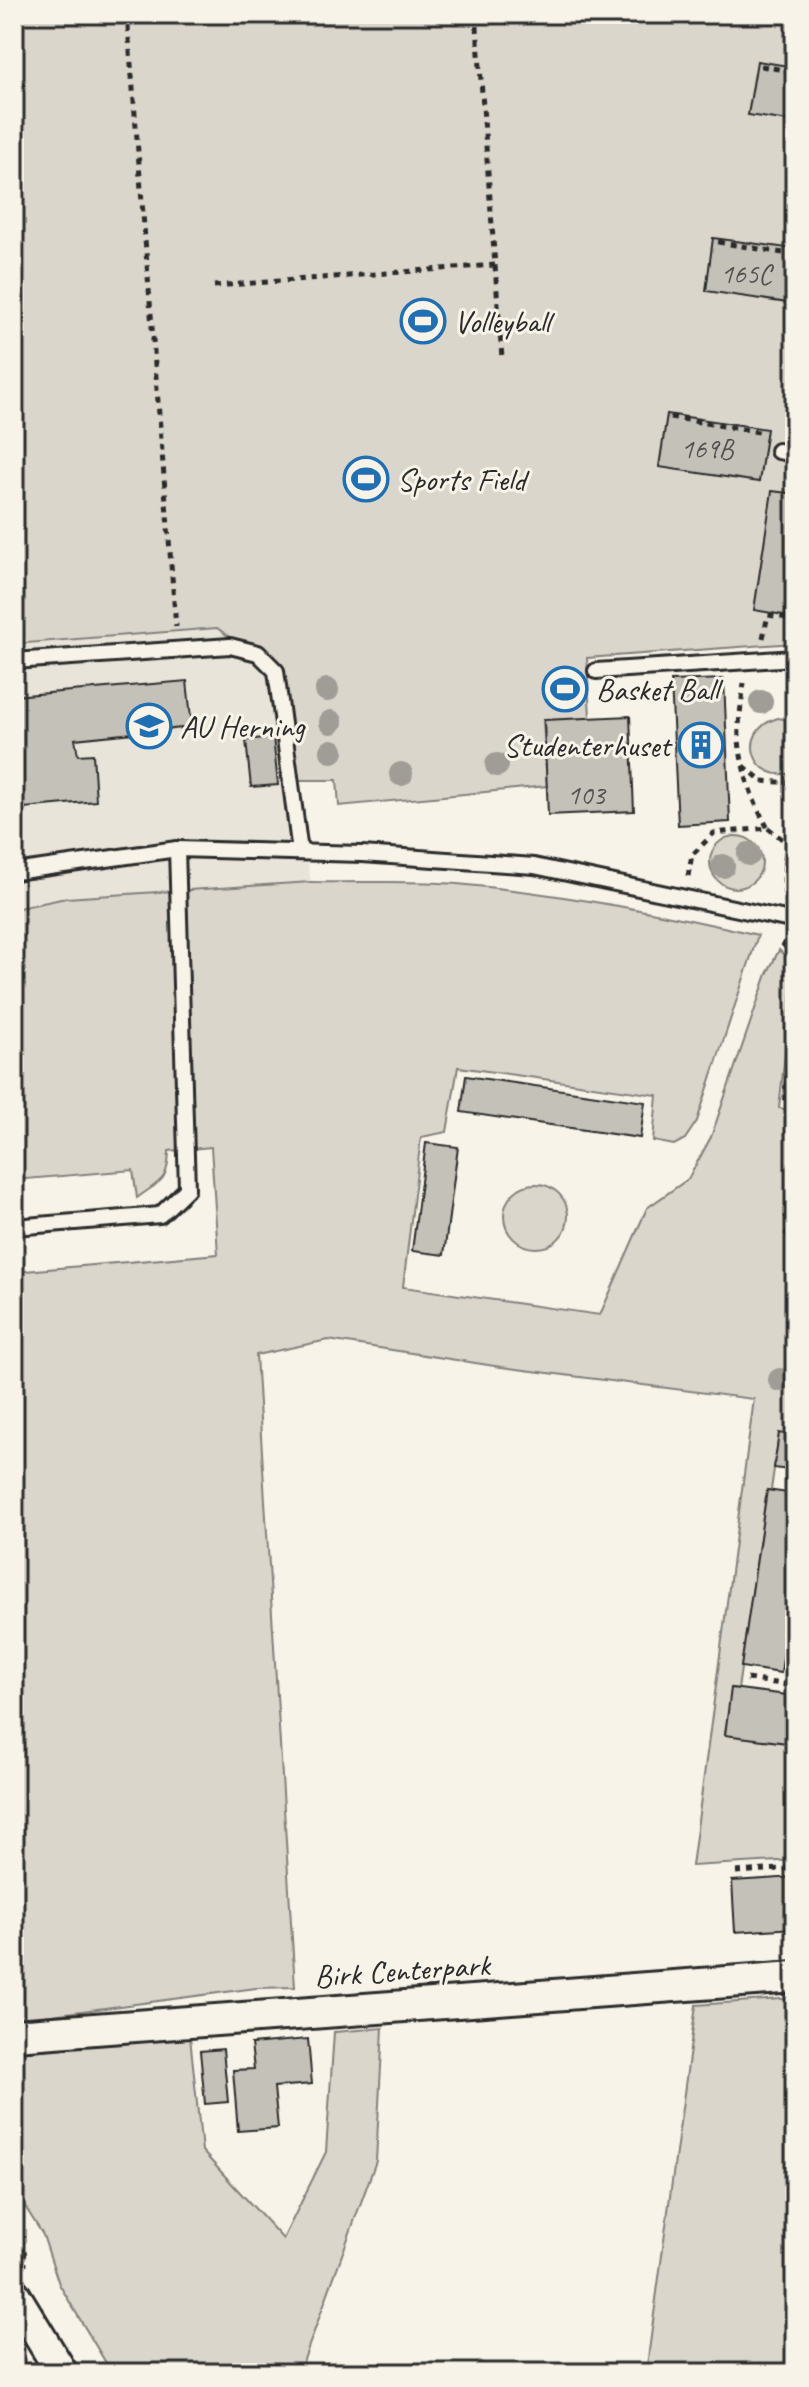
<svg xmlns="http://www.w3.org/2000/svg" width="809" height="2387" font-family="Caveat,sans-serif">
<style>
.built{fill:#e8e4da}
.green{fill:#dad6cc;stroke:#82807c;stroke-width:2}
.building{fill:#c4c1b9;stroke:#2b2b2b;stroke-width:2}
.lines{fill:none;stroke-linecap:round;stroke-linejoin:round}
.service-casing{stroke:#2b2b2b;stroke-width:20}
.minor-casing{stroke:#2b2b2b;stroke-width:36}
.path{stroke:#2b2b2b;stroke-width:5;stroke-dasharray:6 6;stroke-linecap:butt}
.service{stroke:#f7f3e8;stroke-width:14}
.minor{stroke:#f7f3e8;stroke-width:30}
.tree{fill:#9f9d96}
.labels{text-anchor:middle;stroke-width:6;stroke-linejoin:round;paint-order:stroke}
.number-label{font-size:28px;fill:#51504e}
.poi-label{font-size:32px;fill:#2b2b2b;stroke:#f7f3e8;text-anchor:start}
.street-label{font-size:32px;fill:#2b2b2b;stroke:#f7f3e8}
</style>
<rect width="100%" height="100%" fill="#f7f3e8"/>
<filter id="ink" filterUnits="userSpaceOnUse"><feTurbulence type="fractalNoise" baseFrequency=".0125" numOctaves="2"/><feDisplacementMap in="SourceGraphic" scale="16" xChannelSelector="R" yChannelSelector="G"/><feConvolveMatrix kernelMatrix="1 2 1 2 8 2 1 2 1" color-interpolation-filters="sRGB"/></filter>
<g filter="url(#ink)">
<!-- built -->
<path class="built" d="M217,628L276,671L292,780L311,882L67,898L14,909V644Z"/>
<!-- green -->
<g class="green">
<path d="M14,14H795V643L587,658L590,718L543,721L547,786L339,806L337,780H292L276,671L217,628L14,644Z"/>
<path d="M778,718L795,721V772C752,786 735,730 778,718Z"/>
<circle cx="736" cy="862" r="26"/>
<path d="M311,882C359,883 409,880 457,884C558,893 659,912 758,935L697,1121L685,1139L674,1145L653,1141L657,1095L458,1067L447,1132L421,1137L403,1287L600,1315L647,1208L688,1179L711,1137L767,974L779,950L795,965L779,1108L795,1111V1198L785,1217L792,1221L785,1233L795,1239V1436L779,1434L771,1490H767L738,1689L732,1688L725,1735L795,1744V1860L692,1866L754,1399L501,1367L328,1340L256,1355L295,1987L256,1988L14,2020V1272L218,1254L211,1147L169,1151C168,1183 159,1181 137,1198L133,1170L14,1180V909L66,898Z"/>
<circle cx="536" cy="1216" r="32"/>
<path d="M795,1998V2373H646L696,2005Z"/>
<path d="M383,2028L376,2161L299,2373H112L59,2284L43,2235L14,2189V2052L190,2037L202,2151L283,2239L326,2152L334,2032Z"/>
</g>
<!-- building -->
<g class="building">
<path d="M757,61L795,67V122L748,115Z"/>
<path d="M713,238L795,249V304L706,291Z"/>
<path d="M667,414L767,429L759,482L659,467Z"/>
<path d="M772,491L795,494V617L754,610Z"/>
<path d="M724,679L730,822L678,825L671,681Z"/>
<path d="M187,681L192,727L75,739L78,755L93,754L96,801L14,809V696Z"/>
<path d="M630,716L634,811L548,815L544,720Z"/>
<path d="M273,737L278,785L251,787L246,740Z"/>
<path d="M466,1076L645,1102L640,1138L461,1112Z"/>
<path d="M426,1143L458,1147L444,1255L412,1251Z"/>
<path d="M795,1198V1239L785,1234L792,1221L785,1217Z"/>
<path d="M779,1433L795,1436V1471L774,1468Z"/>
<path d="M767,1490L795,1494V1574L781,1673L741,1667Z"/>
<path d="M731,1688L795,1696V1744L725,1735Z"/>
<path d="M795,1877V1928L735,1932L732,1881Z"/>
<path d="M308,2039L312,2084L274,2087L278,2128L238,2131L233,2070L254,2069L251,2044Z"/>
<path d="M223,2049L228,2102L205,2104L200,2051Z"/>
</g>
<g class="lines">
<!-- service casing -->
<g class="service-casing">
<g id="service">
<path d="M778,451L795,454"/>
<path d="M14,661L230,646L258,653L276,671L300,852"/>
<path d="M596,671L795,658"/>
<path d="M14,872L177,849L362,854L534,866L795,921"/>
<path d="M14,1227L160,1215L187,1189L177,849"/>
</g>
</g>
<!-- minor casing -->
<g class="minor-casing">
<g id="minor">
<path d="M14,2035L795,1977"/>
<path d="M14,2294L62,2373"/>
</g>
</g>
<!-- path -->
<g class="path">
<path d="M127,14L176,627"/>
<path d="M476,14L502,358"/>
<path d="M761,66L795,72"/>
<path d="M718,242L795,255"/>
<path d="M214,286L495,265"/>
<path d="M670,417L764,433"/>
<path d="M763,638L768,615L795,619"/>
<path d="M744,766L762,781L795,783"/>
<path d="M768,828L786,842"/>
<path d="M785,861L795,879"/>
<path d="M688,876L692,855L714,833L768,828C753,803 741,769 739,739C738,721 742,701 744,683"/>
<path d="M785,895C783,867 785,845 795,818"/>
<path d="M782,943L795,957"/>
<path d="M795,1011L784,1104L795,1105"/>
<path d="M747,1679L795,1686"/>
<path d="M736,1872L795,1868"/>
<path d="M14,2229L24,2246L25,2265"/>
</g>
<!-- service -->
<use href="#service" class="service"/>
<!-- minor -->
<use href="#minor" class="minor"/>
</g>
<!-- trees -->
<g class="tree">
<circle cx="327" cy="690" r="12"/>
<circle cx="761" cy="702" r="12"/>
<circle cx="331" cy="722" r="12"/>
<circle cx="332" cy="751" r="12"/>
<circle cx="497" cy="765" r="12"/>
<circle cx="401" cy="774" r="12"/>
<circle cx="749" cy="854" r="12"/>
<circle cx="723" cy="866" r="12"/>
<circle cx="780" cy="1380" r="12"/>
</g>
</g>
<!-- icons -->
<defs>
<g id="stadium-ring" transform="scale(2.3)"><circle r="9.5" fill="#f7f3e8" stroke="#1f6fb2" stroke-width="1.5"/><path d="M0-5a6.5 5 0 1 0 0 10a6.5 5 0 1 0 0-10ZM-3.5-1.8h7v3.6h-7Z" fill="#1f6fb2"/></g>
<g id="school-ring" transform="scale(2.3)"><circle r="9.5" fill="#f7f3e8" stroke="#1f6fb2" stroke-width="1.5"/><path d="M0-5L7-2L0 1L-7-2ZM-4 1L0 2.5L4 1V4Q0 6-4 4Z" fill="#1f6fb2"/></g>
<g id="building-ring" transform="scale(2.3)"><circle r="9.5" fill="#f7f3e8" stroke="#1f6fb2" stroke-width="1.5"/><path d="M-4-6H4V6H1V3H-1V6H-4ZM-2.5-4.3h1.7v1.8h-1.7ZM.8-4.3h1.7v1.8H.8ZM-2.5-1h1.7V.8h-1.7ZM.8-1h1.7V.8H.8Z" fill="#1f6fb2"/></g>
</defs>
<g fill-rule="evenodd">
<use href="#stadium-ring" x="423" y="321"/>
<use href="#stadium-ring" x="366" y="479"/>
<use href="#stadium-ring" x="565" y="689"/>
<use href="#school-ring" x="149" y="726"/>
<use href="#building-ring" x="701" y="745"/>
</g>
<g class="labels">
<!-- number labels -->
<g class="number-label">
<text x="746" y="283">165C</text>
<text x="707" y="458">169B</text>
<text x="586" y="804">103</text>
</g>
<!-- poi labels -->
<g class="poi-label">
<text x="454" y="332">Volleyball</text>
<text x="397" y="490">Sports Field</text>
<text x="596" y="700">Basket Ball</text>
<text x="180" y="737">AU Herning</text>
<text x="670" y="756" text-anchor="end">Studenterhuset</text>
</g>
<!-- street labels -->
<g class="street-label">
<text transform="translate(402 1970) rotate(-4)" y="11">Birk Centerpark</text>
</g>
</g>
<!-- margin -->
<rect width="809" height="2387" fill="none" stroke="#f7f3e8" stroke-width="48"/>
<rect x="24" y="24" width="761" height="2339" fill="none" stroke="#2b2b2b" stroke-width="3" filter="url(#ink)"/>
</svg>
